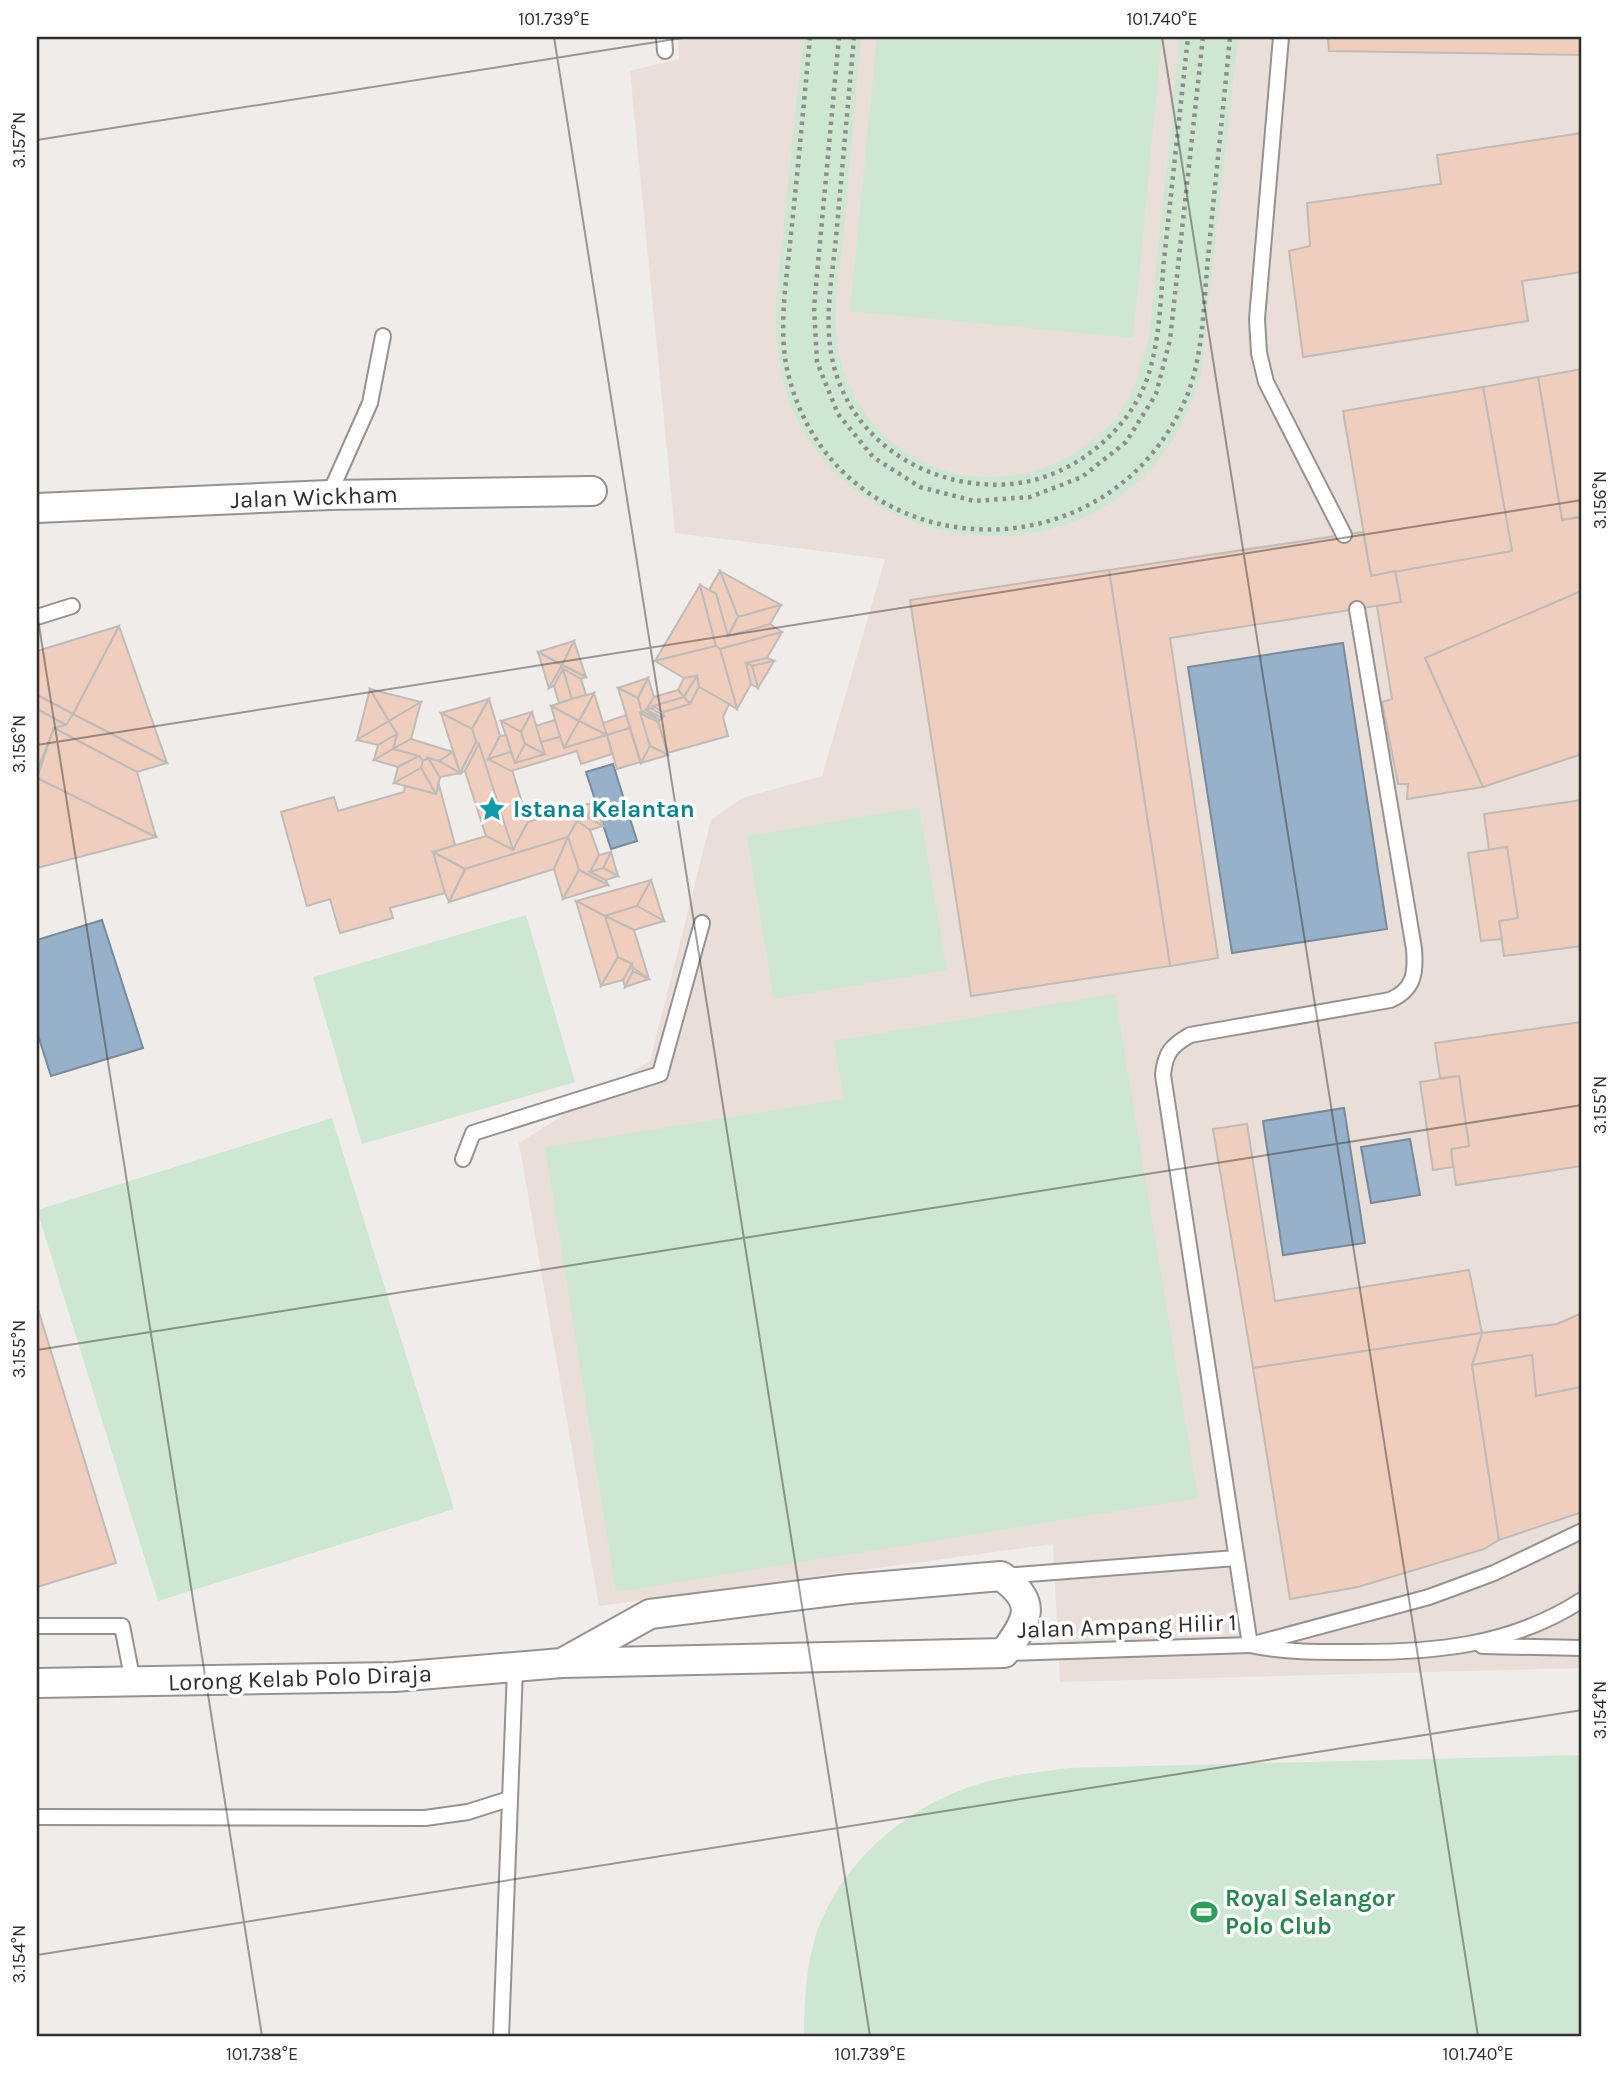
<svg xmlns="http://www.w3.org/2000/svg" width="1619" height="2073" font-family="Karla,sans-serif">
<style>
.built{fill:#eaded8}
.green{fill:#cde7d3}
.water{fill:#98b1ca;stroke:#798a9b;stroke-width:2}
.building{fill:#f0cebd;stroke:#c0bbb9;stroke-width:2}
.lines{fill:none;stroke-linecap:round;stroke-linejoin:round}
.service-casing{stroke:#969290;stroke-width:18}
.minor-casing{stroke:#969290;stroke-width:32}
.path{stroke:#8f8d8b;stroke-width:4.5;stroke-dasharray:3.5 5;stroke-linecap:butt}
.service{stroke:#fff;stroke-width:14}
.minor{stroke:#fff;stroke-width:28}
.ticks{fill:none;stroke:#302f2e;stroke-width:2;stroke-opacity:0.45}
.labels{text-anchor:middle;stroke-width:7;stroke-linejoin:round;paint-order:stroke}
.street-label{font-size:24px;fill:#302f2e;stroke:#fff}
.culture-label{font-size:24px;font-weight:bold;fill:#0d838f;stroke:#fff;text-anchor:start}
.leisure-label{font-size:24px;font-weight:bold;fill:#27864d;stroke:#fff;text-anchor:start}
.neatline{fill:none;stroke:#302f2e;stroke-width:2.5}
.ticks-label{font-size:18px;text-anchor:middle;fill:#302f2e}
</style>
<rect width="100%" height="100%" fill="#f0ece9"/>
<!-- built -->
<path class="built" d="M678,37H1582V1668L1060,1682L1053,1544L599,1606L519,1143L650,1061L711,820L742,798L822,776L885,559L675,533L630,71L679,59Z"/>
<!-- green -->
<g class="green">
<path d="M803,37H861C855,103 849,170 843,237C839,276 830,320 840,358C872,483 1018,515 1107,428C1132,404 1140,370 1149,338L1180,37H1238L1201,376C1190,409 1177,439 1154,465C1051,583 847,549 790,403C778,370 776,338 776,303Z"/>
<path d="M877,37H1162L1133,338L850,311Z"/>
<path d="M919,807L947,970L774,999L747,836Z"/>
<path d="M526,915L575,1082L362,1144L313,977Z"/>
<path d="M1115,994L1198,1498L616,1592L545,1147L844,1099L834,1041Z"/>
<path d="M332,1118L454,1509L158,1601L37,1210Z"/>
<path d="M1582,1755V2036H804C804,2004 806,1966 816,1935C842,1859 912,1801 989,1781C1015,1774 1042,1772 1069,1768Z"/>
</g>
<!-- water -->
<g class="water">
<path d="M1343,643L1387,929L1232,953L1188,667Z"/>
<path d="M613,764L637,841L611,849L586,772Z"/>
<path d="M102,920L143,1048L51,1076L37,1032V940Z"/>
<path d="M1344,1108L1365,1243L1283,1255L1263,1121Z"/>
<path d="M1410,1139L1420,1195L1371,1203L1361,1147Z"/>
</g>
<!-- building -->
<g class="building">
<path d="M1328,37H1582V55L1329,51Z"/>
<path d="M1582,133V272L1522,281L1528,321L1303,357L1289,251L1310,246L1307,203L1441,184L1437,155Z"/>
<path d="M1582,369V516L1562,520L1538,377Z"/>
<path d="M1538,377L1562,520L1582,517V600L1579,592L1425,658L1483,787L1407,799L1408,784H1398L1382,702L1392,699L1377,606L1401,602L1395,571L1512,551L1483,387Z"/>
<path d="M1483,387L1512,551L1371,576L1343,411Z"/>
<path d="M1363,532L1371,576L1395,571L1401,602L1170,638L1218,958L1170,966L1109,570Z"/>
<path d="M1109,570L1170,966L971,996L910,600Z"/>
<path d="M720,571L781,605L738,617Z"/>
<path d="M720,571L738,617L728,636L716,594L709,590Z"/>
<path d="M700,585L716,646L655,661Z"/>
<path d="M700,585L716,594L728,636L770,624L782,632L720,649L716,646Z"/>
<path d="M1579,592L1582,600V754L1483,787L1425,658Z"/>
<path d="M781,605L770,624L728,636L738,617Z"/>
<path d="M119,626L167,763L73,714Z"/>
<path d="M119,626L73,714L37,695V651Z"/>
<path d="M782,632L767,658L746,663L751,684L737,709L720,649Z"/>
<path d="M574,641L562,665L538,652Z"/>
<path d="M574,641L586,677L562,665Z"/>
<path d="M716,646L720,649L737,709L699,687L697,676L684,678L655,661Z"/>
<path d="M538,652L562,665L549,688Z"/>
<path d="M767,658L774,661L752,666L746,663Z"/>
<path d="M774,661L758,688L752,666Z"/>
<path d="M746,663L752,666L758,688L751,684Z"/>
<path d="M562,665L586,677L581,679L563,669L554,686L549,688Z"/>
<path d="M563,669L572,699L559,703L554,686Z"/>
<path d="M563,669L581,679L586,695L572,699Z"/>
<path d="M697,676L684,697L678,690L684,678Z"/>
<path d="M697,676L699,687L690,704L684,697Z"/>
<path d="M648,678L638,698L618,688Z"/>
<path d="M648,678L654,697L646,710L661,721L641,711L638,698Z"/>
<path d="M699,687L729,704L723,717L728,736L667,753L658,722L664,716L663,712L690,704Z"/>
<path d="M618,688L638,698L650,746L641,763Z"/>
<path d="M370,689L389,721L357,740Z"/>
<path d="M370,689L421,702L389,721Z"/>
<path d="M678,690L684,697L646,710L654,697Z"/>
<path d="M594,693L603,723L607,735L579,721Z"/>
<path d="M594,693L579,721L551,706L572,699Z"/>
<path d="M37,695L73,714L66,725L37,709Z"/>
<path d="M684,697L690,704L663,712L653,706Z"/>
<path d="M489,699L472,729L441,713Z"/>
<path d="M489,699L500,736L488,759L512,770L528,822L513,850L472,729Z"/>
<path d="M421,702L411,739L393,749L397,734L389,721Z"/>
<path d="M551,706L579,721L564,748L560,737Z"/>
<path d="M651,708L664,716L660,717L646,710Z"/>
<path d="M37,709L66,725L54,728L37,771Z"/>
<path d="M532,712L521,732L501,721Z"/>
<path d="M532,712L545,754L525,744L521,732Z"/>
<path d="M441,713L472,729L476,742L460,773Z"/>
<path d="M640,713L658,722L668,755L650,746Z"/>
<path d="M73,714L167,763L137,772L54,728L66,725Z"/>
<path d="M626,715L630,728L607,735L603,723Z"/>
<path d="M555,720L560,737L541,742L536,726Z"/>
<path d="M389,721L397,734L378,745L357,740Z"/>
<path d="M501,721L521,732L525,744L515,763Z"/>
<path d="M579,721L607,735L564,748Z"/>
<path d="M54,728L137,772L156,837L37,778Z"/>
<path d="M630,728L640,762L617,769L607,735Z"/>
<path d="M397,734L393,749L374,760L378,745Z"/>
<path d="M506,735L511,752L488,759L500,736Z"/>
<path d="M607,735L612,754L581,764L577,751L511,771L488,759L511,752L515,763L545,754L541,742L560,737L564,748Z"/>
<path d="M411,739L453,752L439,761L428,758L423,761L419,756L393,749Z"/>
<path d="M476,742L479,744L465,771L460,773Z"/>
<path d="M479,744L513,850L486,836L465,771Z"/>
<path d="M525,744L545,754L515,763Z"/>
<path d="M650,746L668,755L641,763Z"/>
<path d="M393,749L419,756L398,767L374,760Z"/>
<path d="M453,752L460,773L439,761Z"/>
<path d="M419,756L423,761L421,768L394,783L398,767Z"/>
<path d="M428,758L440,777L436,794L421,768L423,761Z"/>
<path d="M428,758L439,761L460,773L440,777Z"/>
<path d="M421,768L436,794L394,783Z"/>
<path d="M37,778L156,837L37,868Z"/>
<path d="M439,785L455,845L433,852L445,893L390,908L393,918L340,933L330,899L307,906L281,812L334,797L338,811L404,792L405,786L436,794Z"/>
<path d="M1582,800V946L1504,956L1499,921L1518,918L1507,847L1489,850L1484,814Z"/>
<path d="M595,802L587,817L577,821L568,837L465,869L433,852L486,836L513,850L528,822Z"/>
<path d="M595,802L603,826L587,817Z"/>
<path d="M587,817L603,826L590,830L577,821Z"/>
<path d="M577,821L590,830L599,855L590,872L606,880L608,885L579,870L568,837Z"/>
<path d="M568,837L554,869L449,902L465,869Z"/>
<path d="M568,837L579,870L563,899L554,869Z"/>
<path d="M1507,847L1518,918L1499,921L1502,939L1481,941L1468,853Z"/>
<path d="M433,852L465,869L449,902L445,893Z"/>
<path d="M611,852L618,876L603,868Z"/>
<path d="M611,852L603,868L590,872L599,855Z"/>
<path d="M603,868L618,876L606,880L590,872Z"/>
<path d="M579,870L608,885L563,899Z"/>
<path d="M651,880L637,906L605,916L576,901Z"/>
<path d="M651,880L664,921L637,906Z"/>
<path d="M576,901L605,916L618,957L601,986Z"/>
<path d="M637,906L664,921L634,930L605,916Z"/>
<path d="M605,916L634,930L649,979L618,957Z"/>
<path d="M618,957L632,964L623,980L601,986Z"/>
<path d="M632,964L633,971L625,987L623,980Z"/>
<path d="M633,971L649,979L625,987Z"/>
<path d="M1582,1022V1166L1456,1185L1451,1149L1469,1146L1459,1076L1440,1078L1435,1043Z"/>
<path d="M1459,1076L1469,1146L1451,1149L1453,1167L1433,1170L1420,1082Z"/>
<path d="M1247,1124L1275,1301L1469,1270L1482,1333L1253,1368L1213,1129Z"/>
<path d="M37,1306L116,1563L37,1587Z"/>
<path d="M1582,1313V1387L1536,1396L1532,1355L1472,1365L1482,1333L1557,1324Z"/>
<path d="M1482,1333L1472,1365L1499,1540L1484,1549L1358,1587L1290,1599L1253,1368Z"/>
<path d="M1532,1355L1536,1396L1582,1387V1512L1499,1540L1472,1365Z"/>
</g>
<g class="lines">
<!-- service casing -->
<g class="service-casing">
<g id="service">
<path d="M664,37L665,51"/>
<path d="M1281,37L1257,319L1259,353L1266,382L1344,535"/>
<path d="M329,495L370,403L383,336"/>
<path d="M1357,609L1414,949C1416,973 1414,990 1390,1000L1190,1035C1171,1046 1165,1053 1163,1075L1250,1645C1282,1652 1314,1652 1346,1652C1431,1653 1509,1647 1582,1600"/>
<path d="M37,617L72,606"/>
<path d="M463,1159L473,1133L660,1074L702,923"/>
<path d="M1003,1576L1236,1558"/>
<path d="M37,1626H122L133,1682"/>
<path d="M1482,1646L1582,1648"/>
<path d="M1005,1653L1250,1645L1429,1597L1494,1573L1582,1531"/>
<path d="M37,1817L425,1818L468,1812L509,1799"/>
<path d="M501,2036L515,1669"/>
</g>
</g>
<!-- minor casing -->
<g class="minor-casing">
<g id="minor">
<path d="M37,508L329,495L592,491"/>
<path d="M37,1683L395,1677L562,1663L1004,1653C1028,1620 1039,1603 1001,1576L849,1589L650,1614L562,1663"/>
</g>
</g>
<!-- path -->
<g class="path">
<path d="M810,37C804,102 798,168 791,234C787,278 778,325 787,369C830,563 1093,587 1181,409C1204,364 1203,307 1208,258C1215,184 1223,111 1230,37"/>
<path d="M839,37L814,307L817,362L838,414L873,457L920,487L974,501L1030,497L1082,477L1126,442L1156,394L1170,340L1203,37"/>
<path d="M854,37C848,104 842,171 836,238C832,277 824,319 832,358C849,442 930,491 1011,484C1067,479 1120,439 1143,389C1160,350 1160,302 1164,260C1172,185 1180,111 1188,37"/>
</g>
<!-- service -->
<use href="#service" class="service"/>
<!-- minor -->
<use href="#minor" class="minor"/>
</g>
<!-- ticks -->
<path class="ticks" d="M554,37L870,2036M1162,37L1478,2036M37,140L688,37M37,613L262,2036M37,745L1582,500M37,1350L1582,1105M37,1955L1582,1710"/>
<!-- icons -->
<defs>
<g id="sight-bare" transform="scale(2.1)"><path d="M0-6L1.8-2.2L6-1.7L2.9 1.2L3.7 5.4L0 3.3L-3.7 5.4L-2.9 1.2L-6-1.7L-1.8-2.2Z" fill="#0f9aa8" stroke="#fff" stroke-width="2.5" paint-order="stroke"/></g>
<g id="stadium-bare" transform="scale(2.1)"><path d="M0-5a6.5 5 0 1 0 0 10a6.5 5 0 1 0 0-10ZM-3.5-1.8h7v3.6h-7Z" fill="#2e9e5b" stroke="#fff" stroke-width="2.5" paint-order="stroke"/></g>
</defs>
<g fill-rule="evenodd">
<use href="#sight-bare" x="492" y="809"/>
<use href="#stadium-bare" x="1204" y="1912"/>
</g>
<g class="labels">
<!-- street labels -->
<g class="street-label">
<text transform="translate(314 497) rotate(-2)" y="8">Jalan Wickham</text>
<text transform="translate(1127 1626) rotate(-2)" y="8">Jalan Ampang Hilir 1</text>
<text transform="translate(300 1678) rotate(-2)" y="8">Lorong Kelab Polo Diraja</text>
</g>
<!-- culture labels -->
<g class="culture-label">
<text x="513" y="817">Istana Kelantan</text>
</g>
<!-- leisure labels -->
<g class="leisure-label">
<text x="1225" y="1906">Royal Selangor<tspan x="1225" dy="28">Polo Club</tspan></text>
</g>
</g>
<!-- border -->
<rect width="1619" height="2073" fill="none" stroke="#ffffff" stroke-width="77"/>
<rect x="38" y="38" width="1542" height="1997" class="neatline"/>
<g class="ticks-label">
<text x="554" y="25">101.739°E</text>
<text x="1162" y="25">101.740°E</text>
<text transform="translate(19 140) rotate(-90)" y="6">3.157°N</text>
<text transform="translate(1600 500) rotate(-90)" y="6">3.156°N</text>
<text transform="translate(19 744) rotate(-90)" y="6">3.156°N</text>
<text transform="translate(1600 1105) rotate(-90)" y="6">3.155°N</text>
<text transform="translate(19 1349) rotate(-90)" y="6">3.155°N</text>
<text transform="translate(1600 1710) rotate(-90)" y="6">3.154°N</text>
<text transform="translate(19 1954) rotate(-90)" y="6">3.154°N</text>
<text x="262" y="2060">101.738°E</text>
<text x="870" y="2060">101.739°E</text>
<text x="1478" y="2060">101.740°E</text>
</g>
</svg>
